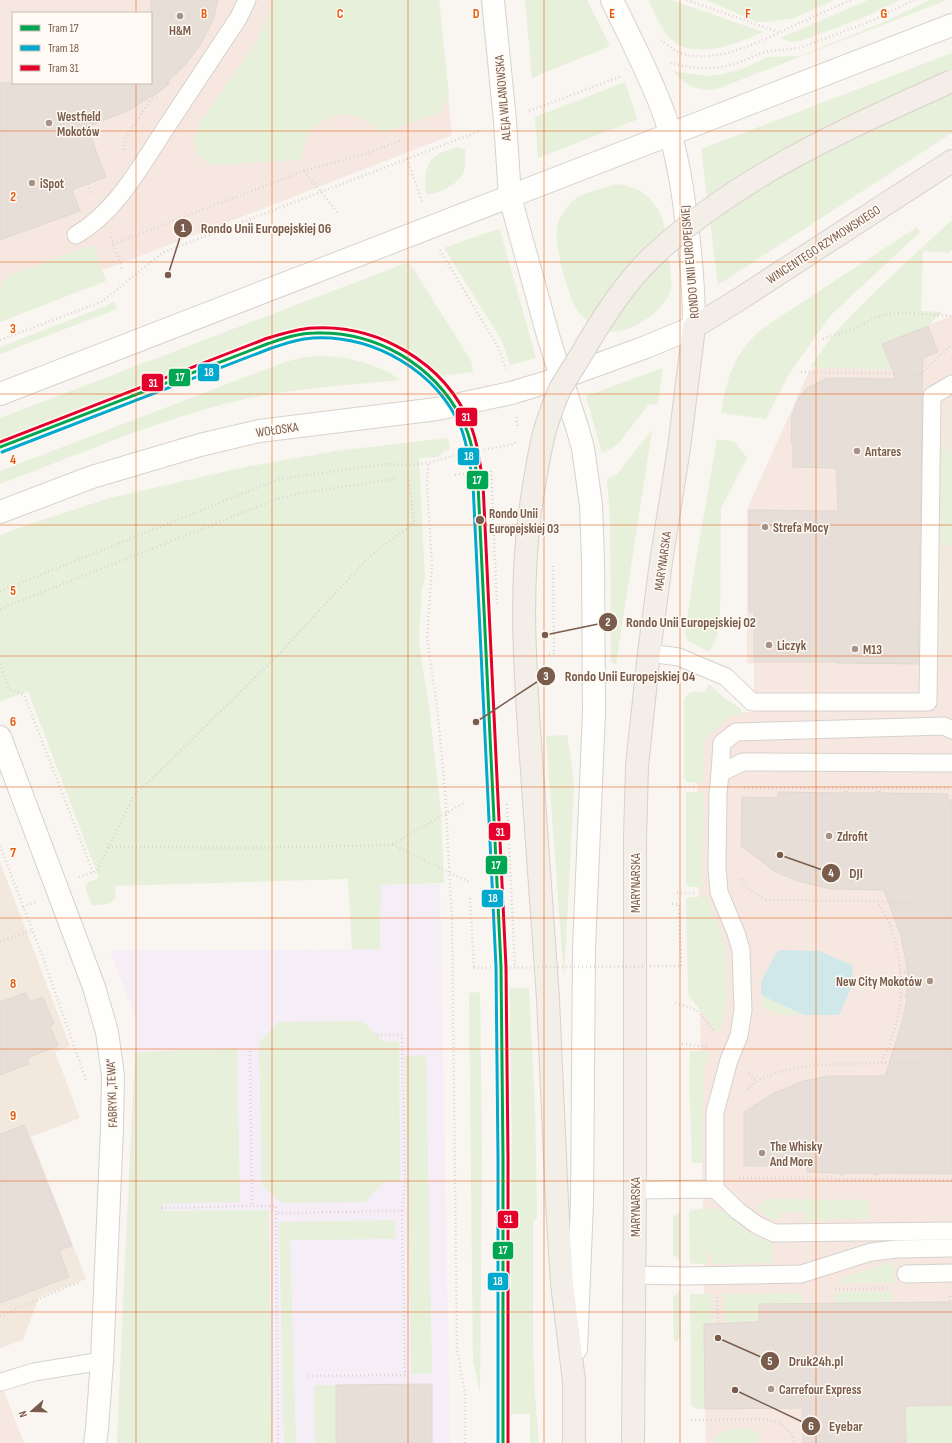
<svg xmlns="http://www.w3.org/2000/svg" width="952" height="1443" font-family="'Sofia Sans Condensed',sans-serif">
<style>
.residential{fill:#f2e8de}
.commercial{fill:#f6e8e1;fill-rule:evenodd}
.education{fill:#f6eef6}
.green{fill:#e7f0db}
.water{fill:#d0e8ea}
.building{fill:#e6ded7;stroke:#e2d8d2}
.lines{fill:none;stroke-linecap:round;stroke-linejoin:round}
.lane-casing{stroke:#d7d1cb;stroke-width:19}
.street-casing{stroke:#d7d1cb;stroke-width:24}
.secondary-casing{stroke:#d9d2cb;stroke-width:24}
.primary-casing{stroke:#dad1cc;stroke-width:24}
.path{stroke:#dcd5d0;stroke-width:2.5;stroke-dasharray:1 3;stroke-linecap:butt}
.lane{stroke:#fefefd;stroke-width:17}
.street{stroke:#fefefd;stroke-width:22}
.secondary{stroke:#fefefd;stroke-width:22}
.primary{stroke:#f3eee8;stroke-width:22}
.primary-bridge-casing{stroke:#dad1cc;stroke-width:24;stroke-linecap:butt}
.path-bridge{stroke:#dcd5d0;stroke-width:2.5;stroke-dasharray:1 3;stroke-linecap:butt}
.primary-bridge{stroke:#f3eee8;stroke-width:22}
.tram-1-casing{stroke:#fffaf3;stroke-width:6}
.tram-2-casing{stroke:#fffaf3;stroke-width:6}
.tram-3-casing{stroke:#fffaf3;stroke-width:6}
.tram-1{stroke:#00a651;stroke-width:3}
.tram-2{stroke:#00a9ce;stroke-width:3}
.tram-3{stroke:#e4002b;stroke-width:3}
.grid{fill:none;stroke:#e8590c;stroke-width:1;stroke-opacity:0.55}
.poi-dot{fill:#a69286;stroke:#fffaf3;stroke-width:1.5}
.stop-dot{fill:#7a5c4d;stroke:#fffaf3;stroke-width:1.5}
.labels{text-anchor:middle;stroke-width:3;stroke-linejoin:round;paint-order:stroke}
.poi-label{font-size:13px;font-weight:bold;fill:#7a5c4d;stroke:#fffaf3;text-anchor:start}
.street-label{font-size:13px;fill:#7a5c4d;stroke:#fffaf3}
.stop-label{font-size:13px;font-weight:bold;fill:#7a5c4d;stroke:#fffaf3;text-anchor:start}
.grid-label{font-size:13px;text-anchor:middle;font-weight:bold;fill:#e8590c;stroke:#fffaf3;stroke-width:3;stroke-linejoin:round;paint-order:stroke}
.leader{fill:none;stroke:#7a5c4d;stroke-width:1.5}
.callout-dot{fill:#7a5c4d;stroke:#fffaf3;stroke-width:1.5}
.mark-label{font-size:12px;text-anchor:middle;font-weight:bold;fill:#fff}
.callout-label{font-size:14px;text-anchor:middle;font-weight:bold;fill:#7a5c4d;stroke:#fffaf3;stroke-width:3;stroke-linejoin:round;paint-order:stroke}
.line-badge{stroke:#fffaf3;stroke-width:1.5}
.badge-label{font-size:11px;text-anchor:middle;font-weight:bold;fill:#fff}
</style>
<rect width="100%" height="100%" fill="#f9f5f0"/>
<!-- residential -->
<g class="residential">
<path d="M942,402H952V668H940Z"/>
<path d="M0,862L70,1046L55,1052L80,1118L31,1137L86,1279L39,1297L23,1340L0,1348Z"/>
</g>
<!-- commercial -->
<g class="commercial">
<path d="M0,0H439L452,135L164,247L0,308ZM13,13H151V83H13Z"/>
<path d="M952,316V402H942L940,668H952V1443H706L696,714L754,712V664L747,663V509L809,371Z"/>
<path d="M0,1380L7,1399L24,1443H0Z"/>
</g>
<!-- education -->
<path class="education" d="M440,884L450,1443H117L124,1265L137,1021L110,951L380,949L381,885Z"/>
<!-- green -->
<g class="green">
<path d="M272,0H439L449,96L440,112L382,134C353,99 305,114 301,160L217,165C194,161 190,146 199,125L256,42L271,9Z"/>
<path d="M525,0H587L610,46L532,78Z"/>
<path d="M648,0H671L763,32C740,43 695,61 672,40C661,30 655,13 648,0Z"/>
<path d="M706,0H834L794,18L768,22H757Z"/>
<path d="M868,0H900L867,16L801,41L790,42L780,38Z"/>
<path d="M930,0H947L717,89C696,92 687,86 673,71L707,76L724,74L742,69L768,57L800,56L884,22Z"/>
<path d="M952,53V133L718,285L701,149Z"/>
<path d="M625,82L637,118L636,120L538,158L535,117Z"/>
<path d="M458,147L465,149C465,156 466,164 464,171C460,183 438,196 426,194C423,166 428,154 458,147Z"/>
<path d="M619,184C625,186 633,187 639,190C647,195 657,206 661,215C665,223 673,280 671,289C665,311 631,334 609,331C598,330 583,319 577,310C568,295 554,245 557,228C558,218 566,207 574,200C583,192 607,187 619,184Z"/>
<path d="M952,220V249L949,253L923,251L921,311L942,312L928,326L882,344L892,370L811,367C828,338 852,314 876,291C901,267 927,243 952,220Z"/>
<path d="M917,227L920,232L831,315L789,374L766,419L721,413C727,376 734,353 763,328Z"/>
<path d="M498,229L500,230L536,358L510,365L502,341L444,248Z"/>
<path d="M93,245L106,281L0,322V289L7,276Z"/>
<path d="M409,262L471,361L473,372L441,376C387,323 328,316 258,340L0,440V418Z"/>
<path d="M113,301L115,302L117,309L0,354V347L106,306Z"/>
<path d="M317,356C347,356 376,363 401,380C340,386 277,389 217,406C143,426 72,457 0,484V471L282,363L300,358Z"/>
<path d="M663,368L658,404L648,405L619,443L611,449L602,453L586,396Z"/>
<path d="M652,430L616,664L611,662L610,515L607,479L617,474Z"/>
<path d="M448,438L450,449L444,451L438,457L419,458L425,579L422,588L419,639L422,665L428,698L441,812L444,883L381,885L380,949H352L348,879L115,886L116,898C110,906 101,904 92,906L85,887L88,882L99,878L28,691L0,702V535L36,522L110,498L245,467L335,451Z"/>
<path d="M717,439L735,442L747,458L721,508L720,626L716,639L709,652L688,641L685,633L694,572Z"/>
<path d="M941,444L952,455V545H941Z"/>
<path d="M709,684L723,697L741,709L742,715H730L704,740L703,783L687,782L684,778V702L686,696L691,692H705Z"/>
<path d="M567,735L572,766L574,787L564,979L546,736Z"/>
<path d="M687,792H704L702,881L705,887H688L686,883V794Z"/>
<path d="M689,897H708L727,952L726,1013L719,1032L717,1031L689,996L688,992L686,899Z"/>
<path d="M509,988H529L535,1103L537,1219L533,1220V1344L535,1395L539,1443H530V1414H510L512,1131Z"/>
<path d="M480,992L482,1152L480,1392L473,1361L469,993Z"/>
<path d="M761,995L804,1015H779L761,1006Z"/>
<path d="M362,1021L384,1042L399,1041L400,1182L385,1181L365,1202L282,1203L262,1185L259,1043L278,1022Z"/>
<path d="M237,1049L240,1202L163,1204V1211L269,1210L272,1443H117L135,1053L160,1051Z"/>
<path d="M690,1051H710L704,1069L703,1163H692L689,1079Z"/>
<path d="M426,1055L432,1374H411L405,1056Z"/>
<path d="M766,1199L868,1200V1219H838L804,1221V1212H781V1220L769,1218L759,1211L758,1206Z"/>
<path d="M708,1208C715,1209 721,1209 727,1213C731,1215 734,1220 738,1224C747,1232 760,1241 772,1241V1263L711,1264V1251H707V1264H693L690,1262L689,1213L691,1210Z"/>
<path d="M680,1212V1261L673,1254V1217Z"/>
<path d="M395,1220L396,1239L290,1240L296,1443H284L279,1222Z"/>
<path d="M894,1262V1283H839L841,1280L845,1277Z"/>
<path d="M680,1290L681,1338L677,1341H674L673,1297Z"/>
<path d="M838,1292H892V1303L834,1304Z"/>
<path d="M802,1293V1304L759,1322L724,1323L723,1294Z"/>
<path d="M690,1294H713V1323H704L705,1409H696L691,1405Z"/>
<path d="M314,1385H336V1443H315Z"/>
<path d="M952,1405V1443H906L905,1406Z"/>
<path d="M747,1428L757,1432L760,1438L759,1443H714C718,1428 734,1429 747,1428Z"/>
</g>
<!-- water -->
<path class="water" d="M780,950L820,951L853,966L852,986L839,1015H804L761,995V982L776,953Z"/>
<!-- building -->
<g class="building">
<path d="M151,0H218L214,18L202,42L185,65L166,83H170L151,98V96L130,110L87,127L106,177L72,190L80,211L0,240V83H151Z"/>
<path d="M928,326L938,352L923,358L918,664L837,663V662H754V612H749V510L838,511L836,468L793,467V445L791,441L792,415L799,397L807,388L827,378L896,379L882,344Z"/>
<path d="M846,791L850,793H873L879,791L883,793L948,794V800H952V1174L881,1173L875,1175L872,1173H846L842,1175L837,1173L807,1172V1166H744V1112L772,1094L803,1081L829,1076H885L901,1026L907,999V967L901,936L884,890L831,889L797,881L774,871L741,846L742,797L778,798V792L842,793Z"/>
<path d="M25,993L30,1002L43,997L54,1024L50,1026L58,1046L27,1058L29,1064L0,1075V1002Z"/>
<path d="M24,1125L72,1246L59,1250L69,1277L0,1303V1134Z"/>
<path d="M952,1302V1405L905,1406L906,1443H803L802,1408L705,1409L704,1324L759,1322V1304Z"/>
<path d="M432,1384V1443H336V1385Z"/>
</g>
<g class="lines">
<!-- lane casing -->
<g class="lane-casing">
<g id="lane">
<path d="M76,235C118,210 141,165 167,126C191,90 215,53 239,17L247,0"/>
<path d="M649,653L679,657L726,677L752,702H928L932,396L952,384"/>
<path d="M720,773L722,743L736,732L944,726L952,730"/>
<path d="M715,1189V1112L729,1060L739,1036L743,1010L741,950L736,933L719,892L717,867L718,794L720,773L743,762L952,763"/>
<path d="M635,1190L715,1189L738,1211L757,1225L774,1233L952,1231"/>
<path d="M906,1274L952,1273"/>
<path d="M634,1275L685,1276L801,1274L871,1252L897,1249L952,1248"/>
<path d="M1,1382L34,1372L102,1361"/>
</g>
</g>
<!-- street casing -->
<g class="street-casing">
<path id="street" d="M0,737L94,987L107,1032L113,1076L112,1128L102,1361L97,1429L95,1443"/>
</g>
<!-- secondary casing -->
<g class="secondary-casing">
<g id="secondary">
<path d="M493,0L505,121L510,197L549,339L577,427L583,448L591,505L593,560L594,712L584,948L582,1203L576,1349"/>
<path d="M0,394L952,25"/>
<path d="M0,512L92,477L200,445L259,431L437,409L511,393L561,378L646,347L694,327C694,290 691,255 686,218C682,183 676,148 664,114C650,75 630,38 612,0"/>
</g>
</g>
<!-- primary casing -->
<g class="primary-casing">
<g id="primary">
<path d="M530,743L548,999L557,1202L562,1284L574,1381V1443"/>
<path d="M633,1443L635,1190V839L637,766L649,653L661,562L679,448L694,327L738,300L952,161"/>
</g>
</g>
<!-- path -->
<g class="path">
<path d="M687,0L778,32"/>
<path d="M661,40C668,45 675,52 684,54C719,63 758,42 789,28C810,18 830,9 851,0"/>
<path d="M670,63C695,69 712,71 737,63C747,60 756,54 766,52C779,49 792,50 805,46L869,22L914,0"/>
<path d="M529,111L622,76"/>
<path d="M124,150V140L150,101L158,97"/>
<path d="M407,159L423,204"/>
<path d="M304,171L338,213"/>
<path d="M88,184L91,193"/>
<path d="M111,237L123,271"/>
<path d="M113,244L304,171L365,154L402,140"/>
<path d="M440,250L498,347L506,369"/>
<path d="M823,339L856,328L877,317L887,314L908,313L952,316"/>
<path d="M0,340L101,302L164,252L480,131"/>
<path d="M801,372L923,374"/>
<path d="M920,374L952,345"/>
<path d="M516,417L518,428"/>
<path d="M491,471L497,604"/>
<path d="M455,475L482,472"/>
<path d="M0,591L269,483L285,478L387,464L413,465L428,463"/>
<path d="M0,609L277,499L303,493L395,479"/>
<path d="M549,654H554L553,565"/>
<path d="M0,664L9,689L24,695L93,872"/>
<path d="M677,787H697"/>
<path d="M744,788L952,789"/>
<path d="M507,804L515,968"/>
<path d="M393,844L464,803"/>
<path d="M0,846L42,955L86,1080"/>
<path d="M108,847L248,848L393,845L469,882"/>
<path d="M79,877L97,871L133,797L275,658L370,556L414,523L409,478"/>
<path d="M741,879C748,889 756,894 766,900L877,901C881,909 886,917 890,925C907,972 904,1019 881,1063C842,1065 772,1060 745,1092"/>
<path d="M677,893H697"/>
<path d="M470,898L474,968"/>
<path d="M878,901L919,904"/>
<path d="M672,904H679L681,966"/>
<path d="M23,907L35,902"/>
<path d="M0,942L32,930"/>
<path d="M900,972H908"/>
<path d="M901,996H907"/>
<path d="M675,1003L697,1010L715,1032"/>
<path d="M377,1035H402L405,1183L402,1211"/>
<path d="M682,1044L710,1047"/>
<path d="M250,1051L252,1206H276V1212"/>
<path d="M881,1063H918"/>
<path d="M749,1073L756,1082"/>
<path d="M739,1178L952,1180"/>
<path d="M162,1208L252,1206"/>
<path d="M835,1289L888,1288"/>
<path d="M950,1296V1302"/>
<path d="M717,1297L718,1323"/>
<path d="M0,1316L69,1286L81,1282"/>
<path d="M691,1420L763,1419C779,1421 790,1427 795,1443"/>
<path d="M278,1443L276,1213L402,1211L405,1375L305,1376"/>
<path d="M465,1443V1393L457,1349L452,922L445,790L437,706L427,638L432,565L427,486L428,463L452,456L514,444L515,442"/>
</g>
<!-- lane -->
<use href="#lane" class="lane"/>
<!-- street -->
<use href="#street" class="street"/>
<!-- secondary -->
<use href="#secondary" class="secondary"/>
<!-- primary -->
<use href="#primary" class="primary"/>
<!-- primary-bridge casing -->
<g class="primary-bridge-casing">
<path id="primary-bridge" d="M530,743C524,657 519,571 534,486C537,467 540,448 545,430C549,417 554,402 560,389C568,375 577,362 585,348C604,316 625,283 652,257C736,177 847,128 952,81"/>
</g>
<!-- path-bridge -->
<path class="path-bridge" d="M474,968L681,966"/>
<!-- primary-bridge -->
<use href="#primary-bridge" class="primary-bridge"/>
<!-- tram-1 casing -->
<g class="tram-1-casing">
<path id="tram-1" d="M0,447L267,344C282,339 298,333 315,333C376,331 433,364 462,419C472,439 475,462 478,484L501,967L503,1158V1443"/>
</g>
<!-- tram-2 casing -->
<g class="tram-2-casing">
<path id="tram-2" d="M2,452L269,349C283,344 298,339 313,338C374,335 437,371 461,428C468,446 470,465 473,484L496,967L498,1158V1443"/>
</g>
<!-- tram-3 casing -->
<g class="tram-3-casing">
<path id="tram-3" d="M0,442L265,339C281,334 296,329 313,328C378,324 445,363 470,424C478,443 480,464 483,484L506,967L508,1158V1443"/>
</g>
<!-- tram-1 -->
<use href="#tram-1" class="tram-1"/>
<!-- tram-2 -->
<use href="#tram-2" class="tram-2"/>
<!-- tram-3 -->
<use href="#tram-3" class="tram-3"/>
</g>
<!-- grid -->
<path class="grid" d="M136,0V13M272,0V1443M408,0V1443M544,0V1443M680,0V1443M816,0V1443M136,83V1443M0,131H952M0,262H952M0,394H952M0,525H952M0,656H952M0,787H952M0,918H952M0,1049H952M0,1181H952M0,1312H952"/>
<!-- markers -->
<g class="poi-dot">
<circle cx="180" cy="16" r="4"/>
<circle cx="49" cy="123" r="4"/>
<circle cx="32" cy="183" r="4"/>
<circle cx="857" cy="451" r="4"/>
<circle cx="765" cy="527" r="4"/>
<circle cx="769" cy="645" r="4"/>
<circle cx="855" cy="649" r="4"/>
<circle cx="829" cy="836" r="4"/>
<circle cx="930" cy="981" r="4"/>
<circle cx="762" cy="1153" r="4"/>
<circle cx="771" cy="1389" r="4"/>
</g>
<circle class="stop-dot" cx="480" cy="520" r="5"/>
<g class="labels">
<!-- poi labels -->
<g class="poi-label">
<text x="180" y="35" text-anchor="middle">H&amp;M</text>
<text x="57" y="121">Westfield<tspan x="57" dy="15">Mokotów</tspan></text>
<text x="40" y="188">iSpot</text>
<text x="865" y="456">Antares</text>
<text x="773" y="532">Strefa Mocy</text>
<text x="777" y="650">Liczyk</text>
<text x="863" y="654">M13</text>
<text x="837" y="841">Zdrofit</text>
<text x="922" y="986" text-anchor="end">New City Mokotów</text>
<text x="770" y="1151">The Whisky<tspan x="770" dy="15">And More</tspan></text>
<text x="779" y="1394">Carrefour Express</text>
</g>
<!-- street labels -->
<g class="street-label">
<text transform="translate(502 98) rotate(-95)" y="5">ALEJA WILANOWSKA</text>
<text transform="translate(823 244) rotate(-33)" y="5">WINCENTEGO RZYMOWSKIEGO</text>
<text transform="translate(689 262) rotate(-95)" y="5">RONDO UNII EUROPEJSKIEJ</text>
<text transform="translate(277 429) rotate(-8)" y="5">WOŁOSKA</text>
<text transform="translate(662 561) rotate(-82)" y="5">MARYNARSKA</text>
<text transform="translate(635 883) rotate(-90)" y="5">MARYNARSKA</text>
<text transform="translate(111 1093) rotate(-92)" y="5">FABRYKI „TEWA”</text>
<text transform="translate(635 1207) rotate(-90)" y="5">MARYNARSKA</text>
</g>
<!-- stop labels -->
<g class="stop-label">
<text x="489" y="518">Rondo Unii<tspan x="489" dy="15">Europejskiej 03</tspan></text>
</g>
</g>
<g class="grid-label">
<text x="204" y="18">B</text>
<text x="340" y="18">C</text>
<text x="476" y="18">D</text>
<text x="612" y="18">E</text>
<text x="748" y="18">F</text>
<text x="884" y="18">G</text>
<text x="13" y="201">2</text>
<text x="13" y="333">3</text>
<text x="13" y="464">4</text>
<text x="13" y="595">5</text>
<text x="13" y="726">6</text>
<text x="13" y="857">7</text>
<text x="13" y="988">8</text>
<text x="13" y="1120">9</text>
</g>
<!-- callouts -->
<path class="leader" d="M168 275L183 228M545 635L608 622M476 722L546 676M780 855L831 873M718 1338L770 1361M735 1390L811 1426"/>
<g class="callout-dot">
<circle cx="168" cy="275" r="4"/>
<circle cx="545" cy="635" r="4"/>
<circle cx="476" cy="722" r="4"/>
<circle cx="780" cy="855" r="4"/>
<circle cx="718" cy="1338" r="4"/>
<circle cx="735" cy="1390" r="4"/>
<circle cx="183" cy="228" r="10"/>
<circle cx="608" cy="622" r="10"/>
<circle cx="546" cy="676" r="10"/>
<circle cx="831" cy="873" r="10"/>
<circle cx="770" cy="1361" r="10"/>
<circle cx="811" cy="1426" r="10"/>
</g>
<g class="mark-label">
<text x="183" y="232">1</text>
<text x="608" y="626">2</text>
<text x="546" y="680">3</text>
<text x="831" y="877">4</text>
<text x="770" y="1365">5</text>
<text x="811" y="1430">6</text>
</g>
<g class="callout-label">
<text x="266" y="233">Rondo Unii Europejskiej 06</text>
<text x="691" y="627">Rondo Unii Europejskiej 02</text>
<text x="630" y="681">Rondo Unii Europejskiej 04</text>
<text x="856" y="878">DJI</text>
<text x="816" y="1366">Druk24h.pl</text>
<text x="846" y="1431">Eyebar</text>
</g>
<g class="line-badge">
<rect x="197" y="363" width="23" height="19" rx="4" fill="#00a9ce"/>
<rect x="168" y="368" width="23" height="19" rx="4" fill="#00a651"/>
<rect x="141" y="373" width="23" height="19" rx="4" fill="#e4002b"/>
<rect x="455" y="407" width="23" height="20" rx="4" fill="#e4002b"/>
<rect x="457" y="447" width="23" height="19" rx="4" fill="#00a9ce"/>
<rect x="466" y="470" width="23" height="20" rx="4" fill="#00a651"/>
<rect x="488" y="822" width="23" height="19" rx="4" fill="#e4002b"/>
<rect x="485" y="855" width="23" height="20" rx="4" fill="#00a651"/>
<rect x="481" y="889" width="23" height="19" rx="4" fill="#00a9ce"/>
<rect x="497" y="1210" width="22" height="19" rx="4" fill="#e4002b"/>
<rect x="492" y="1241" width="22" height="19" rx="4" fill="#00a651"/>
<rect x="487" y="1272" width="22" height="19" rx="4" fill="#00a9ce"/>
</g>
<g class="badge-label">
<text x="209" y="376">18</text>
<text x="180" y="381">17</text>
<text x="153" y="387">31</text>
<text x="466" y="421">31</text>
<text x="469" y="460">18</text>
<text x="477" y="484">17</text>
<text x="500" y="836">31</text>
<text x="496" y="869">17</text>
<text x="493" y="902">18</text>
<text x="508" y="1223">31</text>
<text x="503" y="1254">17</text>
<text x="498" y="1285">18</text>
</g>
<!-- legend -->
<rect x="12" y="12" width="140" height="72" fill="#fffaf3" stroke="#cabbb1"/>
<rect x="20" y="25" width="20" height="6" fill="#00a651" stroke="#cabbb1"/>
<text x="48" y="32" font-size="12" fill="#7a5c4d">Tram 17</text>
<rect x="20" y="45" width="20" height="6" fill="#00a9ce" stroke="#cabbb1"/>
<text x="48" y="52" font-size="12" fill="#7a5c4d">Tram 18</text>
<rect x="20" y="65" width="20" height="6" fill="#e4002b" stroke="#cabbb1"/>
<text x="48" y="72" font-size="12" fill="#7a5c4d">Tram 31</text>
<!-- north arrow -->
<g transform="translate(32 1411) rotate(250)" stroke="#fffaf3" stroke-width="3" paint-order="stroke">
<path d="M0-3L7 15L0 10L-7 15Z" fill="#7a5c4d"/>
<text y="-6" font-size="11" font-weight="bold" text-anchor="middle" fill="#7a5c4d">N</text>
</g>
</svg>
